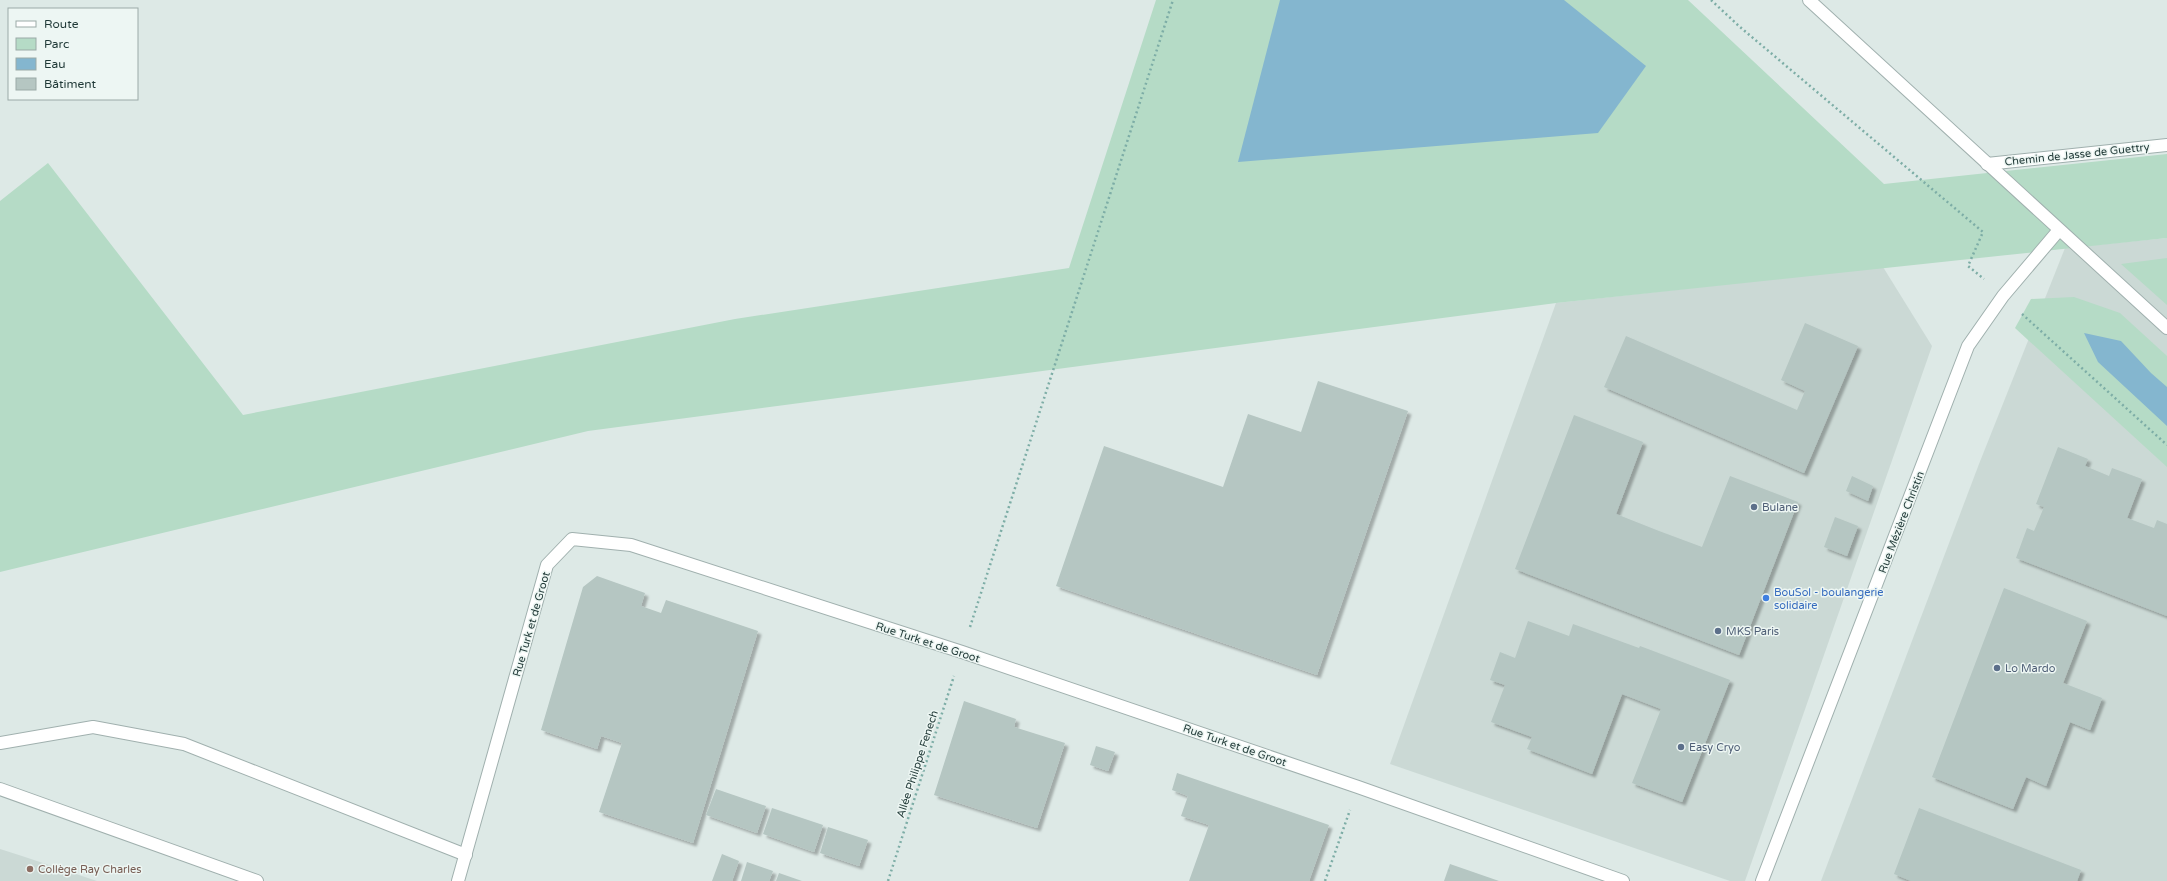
<svg xmlns="http://www.w3.org/2000/svg" width="2167" height="881" font-family="'Varela Round',sans-serif">
<style>
.built{fill:#cbd9d5}
.green{fill:#b5dbc6}
.water{fill:#84b6cf}
.building{fill:#b5c6c2;filter:url(#shadow)}
.lines{fill:none;stroke-linecap:round;stroke-linejoin:round}
.minor-casing{stroke:#a0b0ae;stroke-width:14}
.path{stroke:#7dada6;stroke-width:2.5;stroke-dasharray:2 3;stroke-linecap:butt}
.minor{stroke:#fff;stroke-width:12}
.service-dot{fill:#5c6f8a;stroke:#edf6f3;stroke-width:1.5}
.shop-dot{fill:#3f7fe0;stroke:#edf6f3;stroke-width:1.5}
.education-dot{fill:#8d6e63;stroke:#edf6f3;stroke-width:1.5}
.labels{text-anchor:middle;stroke-width:3;stroke-linejoin:round;paint-order:stroke}
.street-label{font-size:11px;fill:#1f3836;stroke:#edf6f3}
.service-label{font-size:11px;fill:#4e5e75;stroke:#edf6f3;text-anchor:start}
.shop-label{font-size:11px;fill:#366cbe;stroke:#edf6f3;text-anchor:start}
.education-label{font-size:11px;fill:#785e54;stroke:#edf6f3;text-anchor:start}
</style>
<defs>
<filter id="shadow"><feDropShadow dx="3.5" dy="3.5" stdDeviation="1" flood-color="#0004"/></filter>
</defs>
<rect width="100%" height="100%" fill="#dde9e6"/>
<!-- built -->
<g class="built">
<path d="M2167,238V881H1821L1979,464L2065,248Z"/>
<path d="M1883,267L1932,346L1745,881H1730L1390,764L1556,303Z"/>
<path d="M0,849L22,856L97,881H0Z"/>
</g>
<!-- green -->
<g class="green">
<path d="M1156,0H1688L1884,184L2167,154V238L1556,303L588,431L0,572V201L48,163L243,415L735,319L1069,268Z"/>
<path d="M2167,258V305L2121,264Z"/>
<path d="M2074,297L2120,313L2167,356V467L2015,328L2031,299Z"/>
</g>
<!-- water -->
<g class="water">
<path d="M1280,0H1564L1646,66L1598,133L1238,162Z"/>
<path d="M2084,333L2121,341L2151,373L2167,387V426L2098,362Z"/>
</g>
<!-- building -->
<g class="building">
<path d="M1805,323L1858,346L1804,473L1604,387L1626,336L1797,410L1805,391L1781,380Z"/>
<path d="M1318,381L1408,411L1317,675L1056,586L1104,446L1223,487L1248,414L1301,432Z"/>
<path d="M1574,415L1643,442L1616,514L1659,531L1702,547L1730,476L1798,502L1739,655L1515,569Z"/>
<path d="M2058,447L2088,459L2085,466L2109,476L2112,468L2142,479L2127,518L2154,528L2157,520L2167,524V616L2016,558L2027,528L2034,531L2044,507L2036,504Z"/>
<path d="M1852,476L1873,486L1868,501L1846,491Z"/>
<path d="M1835,517L1858,526L1847,556L1824,547Z"/>
<path d="M597,576L645,593L641,606L661,613L666,600L758,631L693,843L599,812L622,743L601,736L597,749L541,730L583,587Z"/>
<path d="M2004,588L2087,621L2063,683L2102,698L2090,730L2070,722L2046,786L2026,777L2013,809L1932,777Z"/>
<path d="M1528,621L1569,636L1573,624L1639,648L1640,646L1730,680L1682,802L1632,783L1661,709L1622,694L1592,774L1527,749L1532,737L1491,722L1505,685L1490,680L1500,652L1515,658Z"/>
<path d="M964,701L1016,719L1014,727L1065,743L1037,828L934,795Z"/>
<path d="M1096,746L1115,752L1108,771L1090,765Z"/>
<path d="M1177,773L1329,825L1309,881H1189L1209,825L1181,816L1188,796L1172,790Z"/>
<path d="M716,789L766,806L757,833L706,815Z"/>
<path d="M772,808L823,825L814,852L763,834Z"/>
<path d="M1919,808L2081,870L2077,881H1911L1894,874Z"/>
<path d="M828,827L868,840L859,866L820,853Z"/>
<path d="M722,854L739,861L732,881H712Z"/>
<path d="M747,862L773,871L769,881H741Z"/>
<path d="M1450,864L1499,881H1444Z"/>
<path d="M779,873L802,881H776Z"/>
</g>
<g class="lines">
<!-- minor casing -->
<g class="minor-casing">
<g id="minor">
<path d="M1809,0L2167,328"/>
<path d="M1987,164L2167,145"/>
<path d="M0,743L93,727L184,744L466,855"/>
<path d="M0,789L257,881"/>
<path d="M458,881L547,565L572,539L631,545L962,652L1358,787L1623,881"/>
<path d="M1762,881L1968,346L2003,296L2059,230"/>
</g>
</g>
<!-- path -->
<g class="path">
<path d="M1711,0L1740,27L1983,232L1968,266L1984,279"/>
<path d="M2022,314L2167,445"/>
<path d="M970,627L1173,0"/>
<path d="M888,881L954,676"/>
<path d="M1325,881L1350,810"/>
</g>
<!-- minor -->
<use href="#minor" class="minor"/>
</g>
<!-- markers -->
<g class="service-dot">
<circle cx="1754" cy="507" r="4"/>
<circle cx="1718" cy="631" r="4"/>
<circle cx="1997" cy="668" r="4"/>
<circle cx="1681" cy="747" r="4"/>
</g>
<circle class="shop-dot" cx="1766" cy="598" r="4"/>
<circle class="education-dot" cx="30" cy="869" r="4"/>
<g class="labels">
<!-- street labels -->
<g class="street-label">
<text transform="translate(2077 154) rotate(-6)" y="4">Chemin de Jasse de Guettry</text>
<text transform="translate(1901 522) rotate(-69)" y="4">Rue Mézière Christin</text>
<text transform="translate(531 624) rotate(-74)" y="4">Rue Turk et de Groot</text>
<text transform="translate(928 642) rotate(18)" y="4">Rue Turk et de Groot</text>
<text transform="translate(1235 745) rotate(19)" y="4">Rue Turk et de Groot</text>
<text transform="translate(917 764) rotate(-72)" y="4">Allée Philippe Fenech</text>
</g>
<!-- service labels -->
<g class="service-label">
<text x="1762" y="511">Bulane</text>
<text x="1726" y="635">MKS Paris</text>
<text x="2005" y="672">Lo Mardo</text>
<text x="1689" y="751">Easy Cryo</text>
</g>
<!-- shop labels -->
<g class="shop-label">
<text x="1774" y="596">BouSol - boulangerie<tspan x="1774" dy="13">solidaire</tspan></text>
</g>
<!-- education labels -->
<g class="education-label">
<text x="38" y="873">Collège Ray Charles</text>
</g>
</g>
<!-- legend -->
<rect x="8" y="8" width="130" height="92" fill="#edf6f3" stroke="#9baaa7"/>
<rect x="16" y="21" width="20" height="6" fill="#ffffff" stroke="#9baaa7"/>
<text x="44" y="28" font-size="12" fill="#1f3836">Route</text>
<rect x="16" y="38" width="20" height="12" fill="#b5dbc6" stroke="#9baaa7"/>
<text x="44" y="48" font-size="12" fill="#1f3836">Parc</text>
<rect x="16" y="58" width="20" height="12" fill="#84b6cf" stroke="#9baaa7"/>
<text x="44" y="68" font-size="12" fill="#1f3836">Eau</text>
<rect x="16" y="78" width="20" height="12" fill="#b5c6c2" stroke="#9baaa7"/>
<text x="44" y="88" font-size="12" fill="#1f3836">Bâtiment</text>
</svg>
